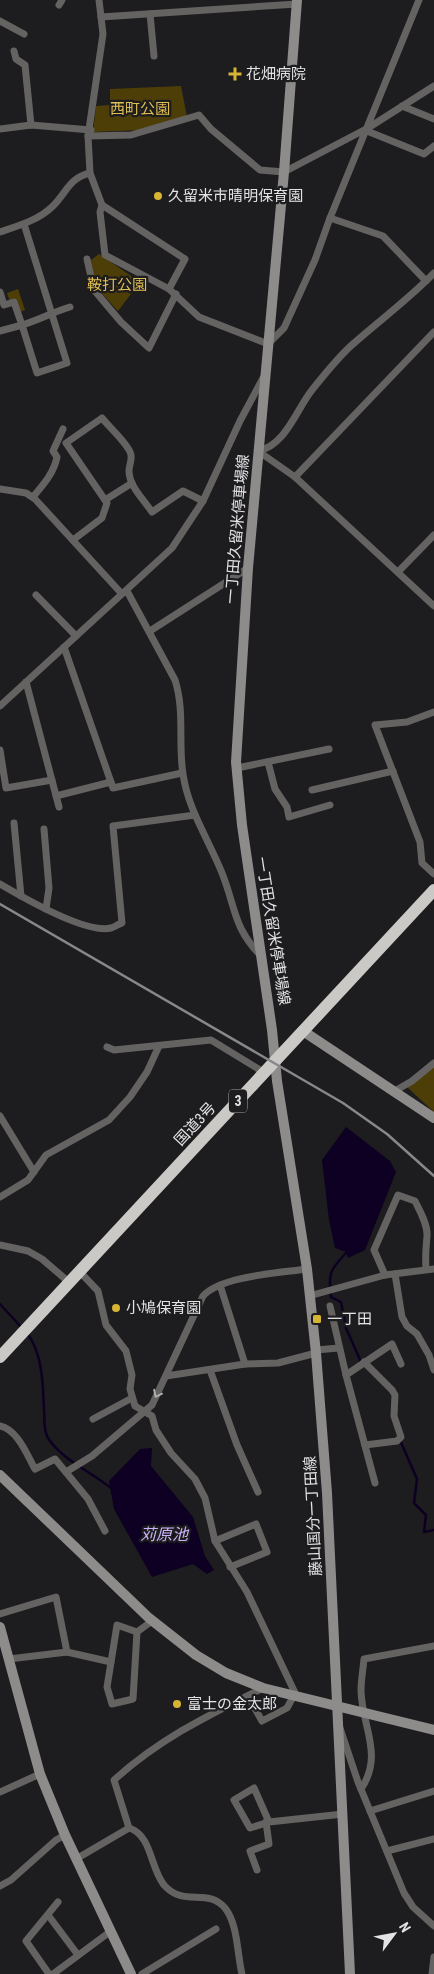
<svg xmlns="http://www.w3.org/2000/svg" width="434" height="1974" font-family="'Roboto Condensed','Noto Sans JP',sans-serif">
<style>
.green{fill:#4d3e08}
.water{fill:#0d0022}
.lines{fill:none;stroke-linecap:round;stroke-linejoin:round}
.stream{stroke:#0d0022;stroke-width:2.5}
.street{stroke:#646362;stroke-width:7}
.secondary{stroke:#8d8c8a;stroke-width:10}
.highway{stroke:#cac9c5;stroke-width:12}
.rail{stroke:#888789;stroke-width:2.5}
.oneway{stroke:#b0afb0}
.poi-dot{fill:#d8b434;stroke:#1d1c1e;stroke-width:2}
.labels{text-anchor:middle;stroke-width:4.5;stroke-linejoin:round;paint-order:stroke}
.shield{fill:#1d1c1e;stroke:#a8a7a9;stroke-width:1}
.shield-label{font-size:14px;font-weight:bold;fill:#e3e2e4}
.poi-label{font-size:15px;fill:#e3e2e4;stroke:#1d1c1e;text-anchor:start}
.park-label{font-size:15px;fill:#e0bf52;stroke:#1d1c1e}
.street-label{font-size:15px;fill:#e3e2e4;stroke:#1d1c1e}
.water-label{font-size:16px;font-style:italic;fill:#cab1fa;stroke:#1d1c1e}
</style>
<rect width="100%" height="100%" fill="#1d1c1e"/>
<!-- green -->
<g class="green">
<path d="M181,86L187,117L142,130L93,132L96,106L110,105V89Z"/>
<path d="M99,254L140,282L118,311L96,287L91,260Z"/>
<path d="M18,289L25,310L20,312L10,302L7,293Z"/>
<path d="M434,1065V1112L407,1087Z"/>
</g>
<!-- water -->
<g class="water">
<path d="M346,1127L390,1161L396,1172L365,1250L348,1258L346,1252L335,1248L329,1220L322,1160Z"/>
<path d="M152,1448L151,1466L193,1517L205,1556L214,1570L207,1574L193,1564L152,1577L114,1509L109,1481L140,1449Z"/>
</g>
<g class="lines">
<!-- stream -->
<g class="stream">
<path d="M346,1253C330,1270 328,1273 331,1297L341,1302L346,1328L361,1362"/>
<path d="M0,1304L21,1327"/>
<path d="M27,1333C43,1354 43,1386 44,1411C45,1422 43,1432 50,1441C65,1461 91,1472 111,1488"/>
<path d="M400,1440L417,1479L414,1503L426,1515L424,1532L434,1530"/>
</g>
<!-- street -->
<g class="street">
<path d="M99,0L103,34L88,136L90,173L102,205L100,212L105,255L169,289L199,317L268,344L284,328L315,260L330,218L419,0"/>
<path d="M59,5L62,0"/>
<path d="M150,14L154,56"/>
<path d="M101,17L297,4"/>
<path d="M0,21L24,34"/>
<path d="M14,51L16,59L25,65L31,125"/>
<path d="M402,106L434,119"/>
<path d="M0,129L31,125L91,130"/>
<path d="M367,131L424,154L434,146"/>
<path d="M88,136L131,135L199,115L211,129L260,170L284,172L368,128L434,86"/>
<path d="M102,205L185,259L169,289"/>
<path d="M330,218L383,236L426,281"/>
<path d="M24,224L67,363L37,373L22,325C39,320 53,312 70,307"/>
<path d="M0,232C18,226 39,220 53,206C67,192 69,178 90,173"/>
<path d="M87,259L94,290L121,322L149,348L176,294"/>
<path d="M0,292L4,305L14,302L22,325L0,331"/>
<path d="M258,451C286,445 296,410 312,390C325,374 338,357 353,344C380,320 409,299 434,273"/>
<path d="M258,451L295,477L434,606"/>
<path d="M295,477L434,332"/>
<path d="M0,489L26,493L35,499L122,594"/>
<path d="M33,497C43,485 54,473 57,457L53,451L63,429"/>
<path d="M105,500L132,483"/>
<path d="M73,540L102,518L107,503L66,443L102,418C109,427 130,446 131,455C132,460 129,466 129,471C129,486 144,500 152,512L183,491L203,501"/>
<path d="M398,572L434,535"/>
<path d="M127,591L175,680C185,711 178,743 183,774C188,810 209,840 222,873C236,908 233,928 262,957"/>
<path d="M36,595L76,636"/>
<path d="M150,631L248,568"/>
<path d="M64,647L113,788L182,773"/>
<path d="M26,682L59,807"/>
<path d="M0,706L172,548L203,501L240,421L263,378"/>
<path d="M434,712L407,722L375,725L420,842L422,863L434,874"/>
<path d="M0,750L6,788L52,780"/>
<path d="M268,762L275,789L287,807L289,817L330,805"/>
<path d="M237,768L329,749"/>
<path d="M312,790L393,771"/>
<path d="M56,796L111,782"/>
<path d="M14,823L21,896"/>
<path d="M44,829L49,888L46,909"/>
<path d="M0,884C22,897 86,934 111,928C115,927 118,924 122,923L113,826L195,815"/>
<path d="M107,1047L114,1050L211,1040L265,1073"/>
<path d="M393,1092L412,1081L434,1063"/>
<path d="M0,1116L34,1172"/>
<path d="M0,1197L28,1180L46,1155L109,1120L130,1097L147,1072L159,1046"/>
<path d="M0,1245L28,1251L42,1259L70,1283"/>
<path d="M80,1272L98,1291L106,1325L126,1351L132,1375L130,1389L135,1406L152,1416L156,1430L171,1453L195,1479L205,1498L215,1541L247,1592L297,1697"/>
<path d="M395,1274L402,1317L407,1326L417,1334L429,1355L434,1370"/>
<path d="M385,1275L374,1250L398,1195L415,1201C420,1211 428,1225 427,1236C426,1250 425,1255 426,1269"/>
<path d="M220,1285L245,1364"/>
<path d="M309,1296L385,1275L434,1269"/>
<path d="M330,1306L346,1375L375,1483"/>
<path d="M316,1350L339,1348"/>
<path d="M364,1362L392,1390L395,1395L394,1416L401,1437L397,1441L365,1445"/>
<path d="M210,1370L237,1445L258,1492"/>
<path d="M346,1375L392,1344L401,1364"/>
<path d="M166,1376L245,1364L278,1363L316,1353"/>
<path d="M93,1419L132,1398"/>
<path d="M0,1426C18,1430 27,1455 35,1469L55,1459L88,1499L105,1531"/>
<path d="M66,1472L92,1456L152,1405L203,1296C221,1276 279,1273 307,1269"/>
<path d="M215,1541L256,1524L267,1552L230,1567"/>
<path d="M0,1614L56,1597L67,1652"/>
<path d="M137,1632L117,1625L107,1687L112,1704L133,1699L137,1632L152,1621"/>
<path d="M9,1659L67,1652L111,1662"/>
<path d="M248,1696L262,1721L287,1708L293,1697"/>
<path d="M340,1728L358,1782L404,1893L413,1907L434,1926"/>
<path d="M361,1789C384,1755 362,1727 361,1691C361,1680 363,1670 364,1659L434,1646"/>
<path d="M0,1792L40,1774"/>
<path d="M370,1811L434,1791"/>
<path d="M269,1822L254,1788L234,1800L250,1828L269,1822L343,1814"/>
<path d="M129,1828C152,1835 150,1868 164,1885C184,1908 207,1887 225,1908C238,1924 237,1954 242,1974"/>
<path d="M387,1851L434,1839"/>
<path d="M76,1859L129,1828L114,1780C161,1738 207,1716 263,1688"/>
<path d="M257,1870L250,1851L269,1844L266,1822"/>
<path d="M0,1886L11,1880L56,1840L65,1835"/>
<path d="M48,1915L78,1955"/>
<path d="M49,1974L26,1941L58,1902"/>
<path d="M53,1974L111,1931"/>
<path d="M142,1974L216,1929"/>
<path d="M432,1974L434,1957"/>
</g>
<!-- secondary -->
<g class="secondary">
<path d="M297,0L284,172L248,568L236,762L242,825L272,1030L277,1081L307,1269L316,1353L327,1493L350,1974"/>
<path d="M303,1031L434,1118"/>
<path d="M0,1475L149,1618L196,1655L226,1673L263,1688L434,1730"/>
<path d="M0,1627L40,1774L65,1835L131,1974"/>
</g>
<!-- highway -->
<path class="highway" d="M0,1357L434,890"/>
<!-- rail -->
<path class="rail" d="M0,904L343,1103L387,1134L434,1176"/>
</g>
<!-- one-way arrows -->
<defs><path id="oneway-chevron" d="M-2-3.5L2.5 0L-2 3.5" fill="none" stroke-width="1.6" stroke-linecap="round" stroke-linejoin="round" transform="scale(1.25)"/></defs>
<use class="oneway" href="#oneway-chevron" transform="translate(157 1394) rotate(116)"/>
<!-- markers -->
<g class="poi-dot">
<path d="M232.5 66.5h5v5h5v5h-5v5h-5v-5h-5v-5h5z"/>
<circle cx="158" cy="196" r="5"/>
<circle cx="116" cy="1308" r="5"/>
<rect x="312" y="1314" width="10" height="10" rx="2.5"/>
<circle cx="177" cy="1704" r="5"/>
</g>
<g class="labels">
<!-- shield labels -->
<rect class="shield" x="229" y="1089.5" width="18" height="23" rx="4"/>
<g class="shield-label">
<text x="238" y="1106">3</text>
</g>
<!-- poi labels -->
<g class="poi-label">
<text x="246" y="79">花畑病院</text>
<text x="168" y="201">久留米市晴明保育園</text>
<text x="126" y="1313">小鳩保育園</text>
<text x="327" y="1324">一丁田</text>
<text x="187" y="1709">富士の金太郎</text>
</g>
<!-- park labels -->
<g class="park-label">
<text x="140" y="114">西町公園</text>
<text x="117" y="290">鞍打公園</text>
</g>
<!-- street labels -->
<g class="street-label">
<text transform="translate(237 529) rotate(-85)" y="5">一丁田久留米停車場線</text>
<text transform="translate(273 931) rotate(81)" y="5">一丁田久留米停車場線</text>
<text transform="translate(195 1124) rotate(-47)" y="5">国道3号</text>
<text transform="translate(313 1516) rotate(-93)" y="5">藤山国分一丁田線</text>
</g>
<!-- water labels -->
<g class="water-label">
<text x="164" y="1540">苅原池</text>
</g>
</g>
<!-- north arrow -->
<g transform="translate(394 1934) rotate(58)" stroke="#1d1c1e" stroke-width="4" paint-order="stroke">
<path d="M0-4L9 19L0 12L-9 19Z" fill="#e3e2e4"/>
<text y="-8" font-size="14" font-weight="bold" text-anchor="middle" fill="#e3e2e4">N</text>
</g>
</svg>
